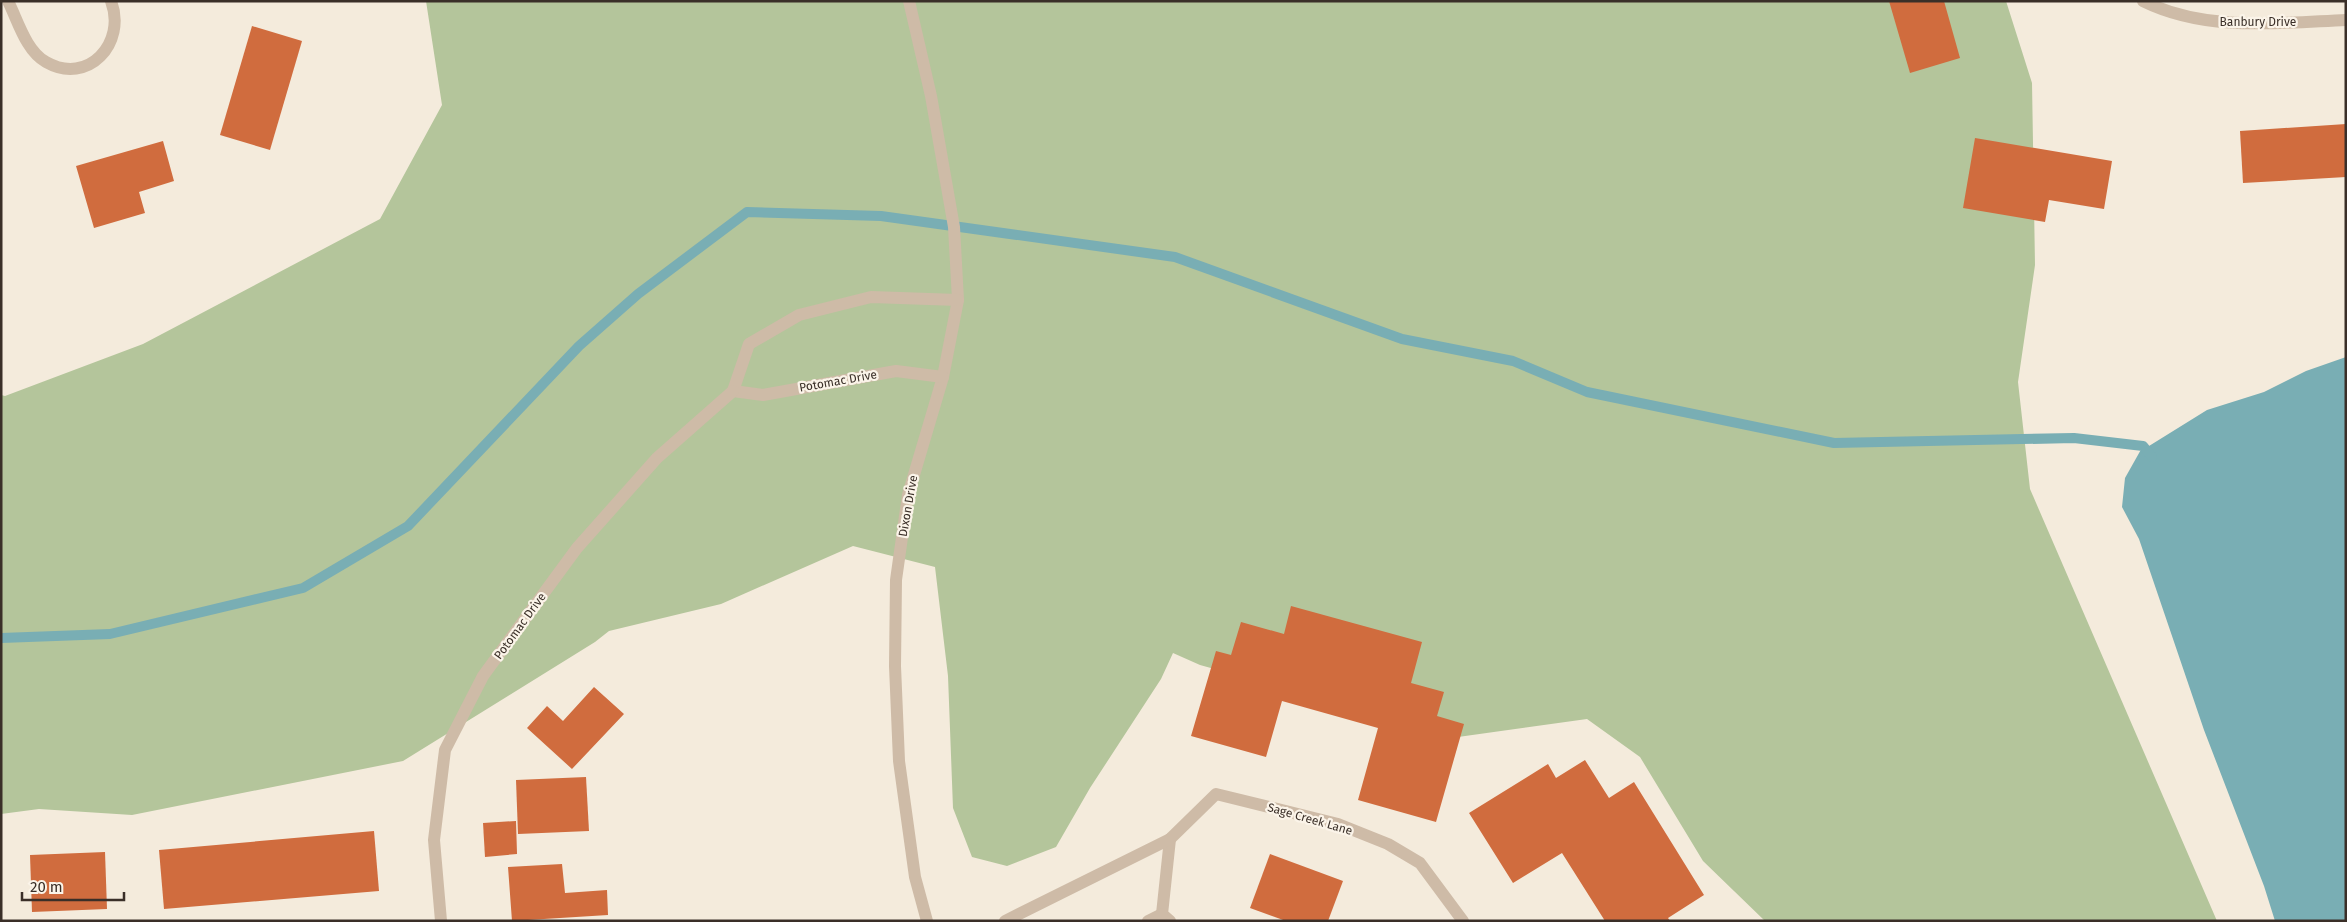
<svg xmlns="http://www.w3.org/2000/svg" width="2347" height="922" font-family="'Fira Sans',sans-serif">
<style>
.green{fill:#b4c59b}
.water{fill:#79aeb4}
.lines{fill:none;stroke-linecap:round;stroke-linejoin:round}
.stream{stroke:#79aeb4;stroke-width:10}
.building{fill:#d06c3e}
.minor{stroke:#cebba7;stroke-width:12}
.labels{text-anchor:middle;stroke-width:4.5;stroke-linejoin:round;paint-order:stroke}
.street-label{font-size:12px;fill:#3a2f28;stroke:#fbf4e9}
</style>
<rect width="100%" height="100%" fill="#f4ebdc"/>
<!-- green -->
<path class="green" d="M426,1H2006L2032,83L2035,265L2018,382L2030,489L2217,921H1765L1703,861L1640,757L1587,719L1458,737L1200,665L1173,653L1161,679L1090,788L1056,847L1007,866L972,857L953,808L948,676L935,567L853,546L721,604L609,631L595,642L403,761L132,815L39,809L1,814V395L5,396L143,344L380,219L442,105Z"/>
<!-- water -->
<path class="water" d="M2346,357V921H2275L2264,886L2204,730L2139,539L2122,507L2125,478L2143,446H2149L2207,410L2264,392L2306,371Z"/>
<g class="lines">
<!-- stream -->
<path class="stream" d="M1,638L110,634L303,588L408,526L579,346L638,294L747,212L881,216L1175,257L1402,339L1513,361L1587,392L1834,443L2074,438L2143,446L2152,457"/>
</g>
<!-- building -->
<g class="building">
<path d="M1889,1H1944L1960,58L1910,73Z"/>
<path d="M252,26L302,41L270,150L220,135Z"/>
<path d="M2346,124V177L2243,183L2240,131Z"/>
<path d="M1975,138L2112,161L2104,209L2049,200L2045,222L1963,208Z"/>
<path d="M163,141L174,181L139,192L145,213L94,228L76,166Z"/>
<path d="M1291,606L1422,642L1411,683L1444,692L1437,716L1464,724L1436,822L1358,800L1378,728L1282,701L1266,757L1191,736L1216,651L1231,655L1241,622L1284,634Z"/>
<path d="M594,687L624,714L572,769L527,728L547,706L563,721Z"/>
<path d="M1585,760L1609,798L1634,782L1704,895L1668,918L1670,921H1605L1562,853L1513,883L1469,813L1548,764L1556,778Z"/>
<path d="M586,777L589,831L518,834L516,780Z"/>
<path d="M516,821L517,854L485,857L483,823Z"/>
<path d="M374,831L379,891L164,909L159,850Z"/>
<path d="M105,852L107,909L32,912L30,855Z"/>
<path d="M1270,854L1343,881L1328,921H1286L1250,908Z"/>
<path d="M562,864L565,893L607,890L608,915L512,921L508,867Z"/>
</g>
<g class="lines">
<!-- minor -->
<g class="minor">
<path d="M8,1C18,21 26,51 46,62C88,86 127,43 111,1"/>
<path d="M909,1L931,96L954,227L958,300L943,377L908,495L896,580L895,666L899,761L915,877L927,921"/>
<path d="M2143,1C2206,32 2278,23 2346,20"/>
<path d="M943,377L896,371L763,395L733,391L749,344L799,315L871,297L958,300"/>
<path d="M1170,839L1162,914L1170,921"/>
<path d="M441,921L434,840L445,750L483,676L577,548L657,458L733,391"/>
<path d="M1005,921L1170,839L1216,794L1338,824L1388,844L1420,863L1463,921"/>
<path d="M1148,921L1162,914"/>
</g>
</g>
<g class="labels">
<!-- street labels -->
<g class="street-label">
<text x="2258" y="26">Banbury Drive</text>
<text transform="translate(838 381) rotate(-10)" y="4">Potomac Drive</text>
<text transform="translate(908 506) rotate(-80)" y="4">Dixon Drive</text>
<text transform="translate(520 626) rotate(-54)" y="4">Potomac Drive</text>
<text transform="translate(1310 819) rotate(16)" y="4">Sage Creek Lane</text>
</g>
</g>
<!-- border -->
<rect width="2347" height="922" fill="none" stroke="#3a2f28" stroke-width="5"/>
<!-- scale -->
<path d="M22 892v8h102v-8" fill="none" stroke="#3a2f28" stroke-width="2.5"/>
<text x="30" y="892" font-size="15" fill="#3a2f28" stroke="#fbf4e9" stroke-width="4" paint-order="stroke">20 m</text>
</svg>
